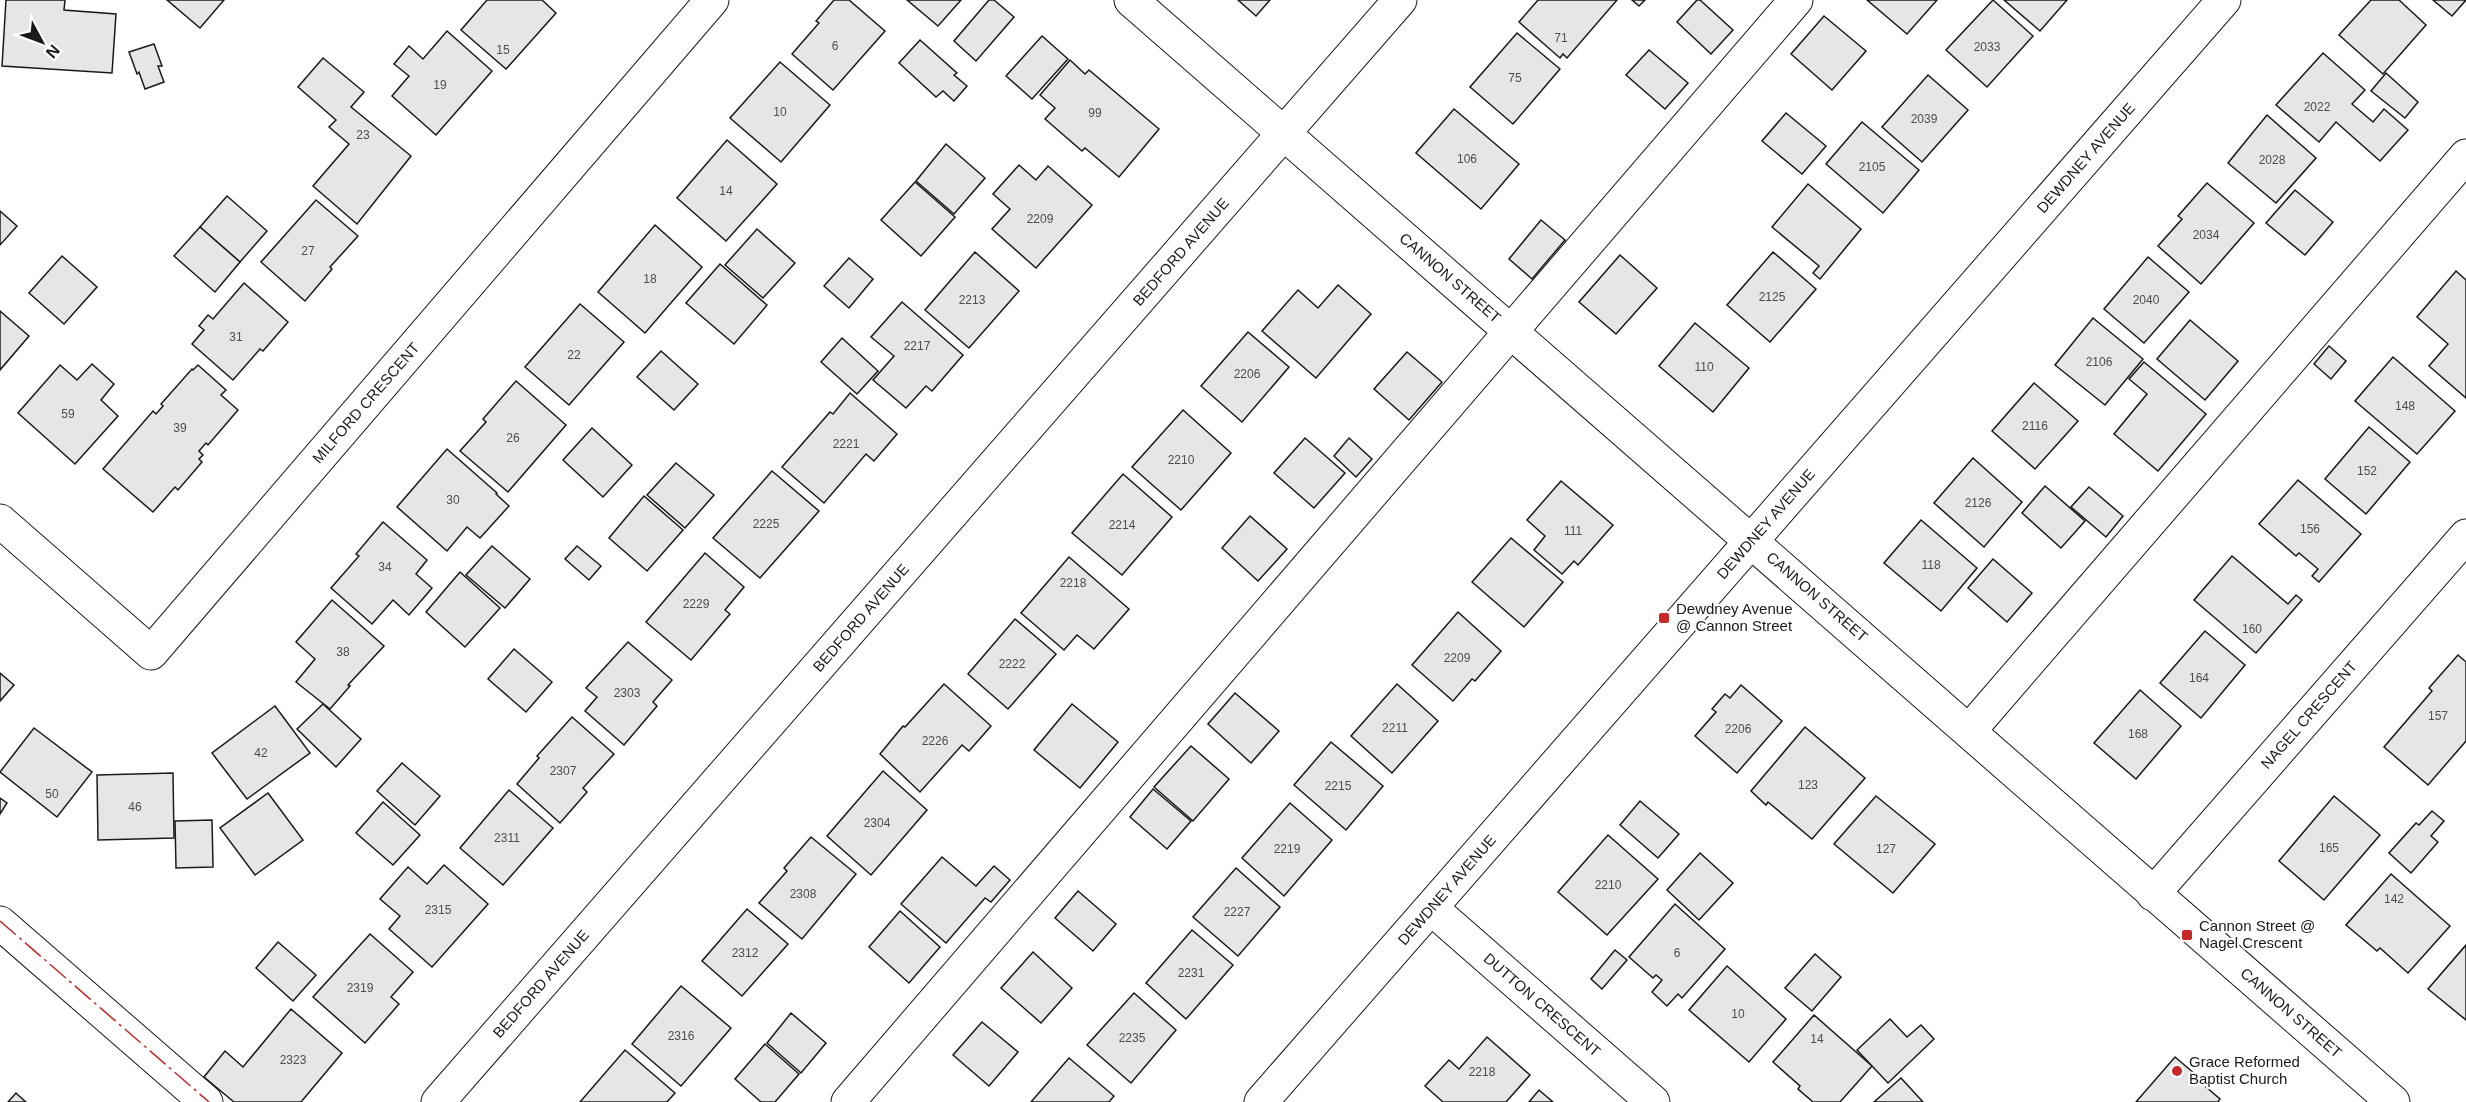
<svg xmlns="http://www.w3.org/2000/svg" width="2466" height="1102" font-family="Arial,sans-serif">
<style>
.building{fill:#e6e6e6;stroke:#1a1a1a;stroke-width:1.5}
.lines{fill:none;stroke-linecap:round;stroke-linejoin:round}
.minor-casing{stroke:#1a1a1a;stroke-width:35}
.minor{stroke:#fff;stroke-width:33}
.power{stroke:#c62828;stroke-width:1.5;stroke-dasharray:21 4.5 3 4.5;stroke-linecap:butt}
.poi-dot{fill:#c62828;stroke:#fff;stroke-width:2}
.labels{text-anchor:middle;stroke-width:4.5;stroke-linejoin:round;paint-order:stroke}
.number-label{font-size:12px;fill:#4d4d4d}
.street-label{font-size:15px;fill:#1a1a1a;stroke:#fff}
.poi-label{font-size:15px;fill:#1a1a1a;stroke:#fff;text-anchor:start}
</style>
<rect width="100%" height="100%" fill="#fff"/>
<!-- building -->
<g class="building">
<path d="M6,0H65L64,10L116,14L112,73L2,66Z"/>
<path d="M167,0H224L200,28Z"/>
<path d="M487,0H542L556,13L506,69L461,30Z"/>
<path d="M834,0H849L885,31L833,90L792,54L819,23L816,21Z"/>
<path d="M907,0H961L938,26Z"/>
<path d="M989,0H994L1014,17L976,61L954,41Z"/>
<path d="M1238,0H1270L1256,16Z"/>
<path d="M1538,0H1617L1567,58L1563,54L1560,58L1519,22Z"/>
<path d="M1632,0H1645L1639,6Z"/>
<path d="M1697,0H1700L1733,30L1711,54L1677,22Z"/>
<path d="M1867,0H1937L1907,34Z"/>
<path d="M1993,0L2033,36L1987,87L1946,50Z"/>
<path d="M2004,0H2067L2040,31Z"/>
<path d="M2371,0H2399L2426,25L2383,74L2339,35Z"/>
<path d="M2433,0H2466L2452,16Z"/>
<path d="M1824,16L1866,51L1832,90L1791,54Z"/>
<path d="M447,31L492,71L436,135L392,96L409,76L394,64L409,46L423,59Z"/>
<path d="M1517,33L1560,69L1513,124L1470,87Z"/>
<path d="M1042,36L1068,59L1032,99L1006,76Z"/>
<path d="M920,40L957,73L954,75L967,86L954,101L943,91L936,97L899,63Z"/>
<path d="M154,44L162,66H158L164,82L145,89L139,72L137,74L129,52Z"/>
<path d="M1649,50L1688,83L1665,109L1626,75Z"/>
<path d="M2323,53L2365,90L2352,104L2373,122L2384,109L2408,130L2380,161L2336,122L2319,142L2276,105Z"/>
<path d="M323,58L364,92L351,107L411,156L357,224L313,186L349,144L329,127L336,120L298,87Z"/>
<path d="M1070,60L1085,74L1089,70L1159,129L1119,177L1085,148L1082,151L1045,119L1055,108L1040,95Z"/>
<path d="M780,62L830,105L781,162L730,118Z"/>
<path d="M2386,73L2418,102L2405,118L2371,91Z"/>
<path d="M1928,75L1968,110L1922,162L1882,127Z"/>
<path d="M1454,109L1519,164L1481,209L1416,153Z"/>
<path d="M1786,113L1826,146L1802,174L1762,141Z"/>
<path d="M2267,115L2316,158L2276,203L2228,163Z"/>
<path d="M1862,122L1919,170L1883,213L1826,164Z"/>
<path d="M727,140L777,184L726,241L677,198Z"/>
<path d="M946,144L985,178L954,214L916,181Z"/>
<path d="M1019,165L1036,180L1048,166L1092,205L1036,268L992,229L1010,209L993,194Z"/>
<path d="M915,182L955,217L921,256L881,220Z"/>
<path d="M2207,183L2254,223L2201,284L2158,246L2182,219L2178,216Z"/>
<path d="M1808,184L1861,229L1820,279L1813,273L1819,266L1772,227Z"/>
<path d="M2295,190L2333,222L2305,255L2266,223Z"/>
<path d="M227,196L267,231L240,262L200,227Z"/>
<path d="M316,200L358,236L330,267L332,269L305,301L261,262Z"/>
<path d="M0,211L17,226L0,245Z"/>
<path d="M1541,220L1565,240L1532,279L1509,259Z"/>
<path d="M655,225L702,267L645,333L598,292Z"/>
<path d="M200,227L240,262L215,292L174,256Z"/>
<path d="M757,229L795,263L763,298L725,265Z"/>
<path d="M975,252L1019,291L969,348L925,310Z"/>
<path d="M1773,252L1816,289L1770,342L1727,305Z"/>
<path d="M1620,255L1657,288L1616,334L1579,302Z"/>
<path d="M62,256L97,287L64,324L29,293Z"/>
<path d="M2148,257L2189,292L2144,343L2104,309Z"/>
<path d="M849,258L873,279L849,308L824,286Z"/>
<path d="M720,264L767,305L734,344L686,303Z"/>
<path d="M2456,271L2466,280V398L2429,366L2448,344L2417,317Z"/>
<path d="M244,283L288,322L263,351L260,349L233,380L192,344L204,330L199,326L208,315L213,319Z"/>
<path d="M1338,285L1371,314L1316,378L1262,331L1298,290L1318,308Z"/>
<path d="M902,302L963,355L932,391L926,386L906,408L873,380L894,356L871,337Z"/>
<path d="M580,304L624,342L569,405L525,367Z"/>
<path d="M0,311L29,336L0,370Z"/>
<path d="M2093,318L2143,359L2105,405L2055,365Z"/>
<path d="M2190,320L2238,361L2205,400L2157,359Z"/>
<path d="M1695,323L1749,368L1713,412L1659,366Z"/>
<path d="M1248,332L1289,367L1242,422L1201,386Z"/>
<path d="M842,338L878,371L857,394L821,362Z"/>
<path d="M2329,346L2346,361L2331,379L2314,364Z"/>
<path d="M661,351L698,384L674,410L637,377Z"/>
<path d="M1407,352L1442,382L1409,420L1374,389Z"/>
<path d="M2393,357L2455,411L2417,454L2355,401Z"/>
<path d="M2144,362L2206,414L2158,471L2114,434L2147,394L2129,379Z"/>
<path d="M92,364L114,384L101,400L118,416L75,464L18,413L60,365L77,380Z"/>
<path d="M198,365L226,390L221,395L238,410L208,445L206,443L199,451L203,455L199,459L202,462L178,490L175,487L153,512L103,469L153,411L156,414L163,406L161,404L192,369L193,370Z"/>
<path d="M516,381L566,425L508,492L460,451L486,422L483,419Z"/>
<path d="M2034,383L2078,421L2035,469L1992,431Z"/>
<path d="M850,393L897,434L874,461L866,454L824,503L782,467L830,412L833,414Z"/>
<path d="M1183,410L1231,453L1181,510L1132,467Z"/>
<path d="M2369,427L2410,462L2366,514L2325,479Z"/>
<path d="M592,428L632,465L603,497L563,460Z"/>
<path d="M1305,438L1345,473L1314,508L1274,473Z"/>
<path d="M1349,438L1372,459L1356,477L1334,456Z"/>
<path d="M447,449L497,493L496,494L509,506L480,538L467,527L447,551L397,507Z"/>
<path d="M1973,458L2022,502L1984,547L1934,503Z"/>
<path d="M676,463L714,495L685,528L647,495Z"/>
<path d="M772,471L819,511L760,578L713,538Z"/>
<path d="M1123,474L1172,517L1122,575L1072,533Z"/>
<path d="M2298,480L2361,534L2319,582L2312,576L2318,569L2299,553L2296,556L2259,524Z"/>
<path d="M1561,481L1613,525L1578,565L1574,561L1562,574L1534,550L1545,536L1527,520Z"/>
<path d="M2045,486L2085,521L2061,548L2022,513Z"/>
<path d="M2089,487L2123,516L2106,537L2071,507Z"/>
<path d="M644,496L683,530L647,571L609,538Z"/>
<path d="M1250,516L1287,549L1258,581L1222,548Z"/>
<path d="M1921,520L1977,568L1941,611L1884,563Z"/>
<path d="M383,522L427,560L416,574L432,588L409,615L393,600L372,624L331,588L359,556L356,554Z"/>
<path d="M1511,538L1563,582L1524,627L1472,582Z"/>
<path d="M492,546L530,579L505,608L466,575Z"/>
<path d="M577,546L601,566L589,580L565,559Z"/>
<path d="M705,553L744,587L725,610L730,614L691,660L646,622Z"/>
<path d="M2232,556L2288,604L2296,595L2302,600L2256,653L2194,600Z"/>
<path d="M1069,557L1129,609L1094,649L1077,635L1064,650L1021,613Z"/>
<path d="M1993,559L2032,593L2007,622L1968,588Z"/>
<path d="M460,572L500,608L465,647L426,612Z"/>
<path d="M332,600L384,646L348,685L350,686L330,709L296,682L315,659L296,642Z"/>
<path d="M1458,612L1501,651L1475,681L1472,679L1453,701L1412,665Z"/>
<path d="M1015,619L1056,654L1008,709L968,674Z"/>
<path d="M2205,631L2245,665L2201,718L2160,683Z"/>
<path d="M628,642L672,680L653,702L657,706L624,745L585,711L597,697L586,688Z"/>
<path d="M514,649L552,682L526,712L488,679Z"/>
<path d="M2458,655L2466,662V741L2428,785L2384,747L2432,691L2429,688Z"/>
<path d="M0,673L14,685L0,701Z"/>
<path d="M944,684L991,726L969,751L962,745L920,792L880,754L903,726L905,727Z"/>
<path d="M1397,684L1438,721L1392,773L1351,736Z"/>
<path d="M1741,685L1782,721L1737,773L1695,736L1716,712L1712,709L1725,694L1730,698Z"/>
<path d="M2140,690L2181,726L2136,779L2094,743Z"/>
<path d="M1235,693L1279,731L1251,763L1208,724Z"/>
<path d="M323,704L361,739L336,767L297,729Z"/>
<path d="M1072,704L1118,742L1080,788L1034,750Z"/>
<path d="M275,706L310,753L247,799L212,753Z"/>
<path d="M572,717L614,754L583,788L587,792L560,823L517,784L539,758L537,756Z"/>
<path d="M1805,727L1865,778L1812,839L1768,802L1766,805L1751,791Z"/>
<path d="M34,728L92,772L57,817L0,772Z"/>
<path d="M1331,742L1383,786L1346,830L1294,785Z"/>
<path d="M1191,746L1229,779L1193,821L1154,787Z"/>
<path d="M402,763L440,796L415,825L377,791Z"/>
<path d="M883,771L927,810L871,875L827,836Z"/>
<path d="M173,773L174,838L98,840L97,775Z"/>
<path d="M1153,789L1191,821L1167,849L1130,817Z"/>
<path d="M509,790L553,828L503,885L460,848Z"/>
<path d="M268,793L303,840L255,875L220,828Z"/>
<path d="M1876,796L1935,844L1893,893L1834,844Z"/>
<path d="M2334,796L2380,835L2324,900L2279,861Z"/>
<path d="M0,798L7,803L0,814Z"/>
<path d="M1640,801L1679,834L1658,858L1620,825Z"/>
<path d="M383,802L420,835L393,865L356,833Z"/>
<path d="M1290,803L1332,840L1284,896L1242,858Z"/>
<path d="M2432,811L2444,821L2431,836L2438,842L2411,873L2389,853L2416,823L2419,825Z"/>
<path d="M212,820L213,867L176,868L175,821Z"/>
<path d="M1608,835L1658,879L1607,935L1558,892Z"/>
<path d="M811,837L856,874L802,939L759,903L787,871L784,868Z"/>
<path d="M1700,853L1733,883L1699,920L1667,890Z"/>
<path d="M942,857L976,886L994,866L1010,880L991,902L985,898L946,943L901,904Z"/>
<path d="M444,865L488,904L432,967L389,929L400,916L380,899L408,867L427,884Z"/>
<path d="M1236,868L1280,907L1238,956L1193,917Z"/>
<path d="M2391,874L2450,926L2408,973L2380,948L2377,951L2346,925Z"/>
<path d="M1078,891L1116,924L1093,951L1055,918Z"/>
<path d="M1675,904L1725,949L1682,998L1678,994L1667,1006L1652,992L1662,980L1656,975L1653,978L1629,957Z"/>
<path d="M747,909L788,944L742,996L702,961Z"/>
<path d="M900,911L940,947L909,983L869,947Z"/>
<path d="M1192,930L1233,965L1186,1019L1146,983Z"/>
<path d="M370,934L413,972L391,997L399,1004L365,1043L313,997Z"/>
<path d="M278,942L316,975L293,1001L256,968Z"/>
<path d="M2466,945V1020L2428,989Z"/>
<path d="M1615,950L1627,960L1602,989L1591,979Z"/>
<path d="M1033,952L1072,988L1041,1023L1001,988Z"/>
<path d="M1815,954L1841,977L1812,1011L1785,988Z"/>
<path d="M1727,966L1786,1019L1749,1062L1689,1010Z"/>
<path d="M681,986L731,1028L681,1086L632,1044Z"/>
<path d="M1134,993L1176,1030L1131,1083L1087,1045Z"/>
<path d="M291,1009L342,1053L301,1102H234L204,1077L225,1051L243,1067Z"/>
<path d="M791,1013L826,1043L801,1073L767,1043Z"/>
<path d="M1814,1015L1872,1066L1840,1102H1813L1798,1089L1800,1086L1773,1062Z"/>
<path d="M1890,1019L1907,1037L1921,1025L1934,1039L1888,1083L1857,1050Z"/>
<path d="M982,1022L1018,1052L989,1086L953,1055Z"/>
<path d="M1487,1037L1530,1075L1506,1102H1443L1425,1086L1449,1060L1459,1069Z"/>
<path d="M765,1044L799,1074L775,1102H761L735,1079Z"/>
<path d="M625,1050L675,1093L667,1102H580Z"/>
<path d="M2175,1057L2208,1085L2206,1087L2220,1099L2218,1102H2136Z"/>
<path d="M1069,1058L1114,1096L1109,1102H1031Z"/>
<path d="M1901,1078L1923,1102H1874Z"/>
<path d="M1539,1090L1553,1102H1529Z"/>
<path d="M16,1093L18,1095L26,1102H8Z"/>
</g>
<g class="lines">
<!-- minor casing -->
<g class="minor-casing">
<g id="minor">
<path d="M1131,0L2393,1102"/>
<path d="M0,521L151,653L712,0"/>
<path d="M1969,731L2466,156"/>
<path d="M2153,894L2466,536"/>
<path d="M1431,908L1653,1102"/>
<path d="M0,923L206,1102"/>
<path d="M438,1102L1400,0"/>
<path d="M848,1102L1796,0"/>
<path d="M1261,1102L2224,0"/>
</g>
</g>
<!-- minor -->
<use href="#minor" class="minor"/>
<!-- power -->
<path class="power" d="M0,921L209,1102"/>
</g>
<!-- markers -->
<g class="poi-dot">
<rect x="1658" y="612" width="12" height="12" rx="3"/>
<rect x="2181" y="929" width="12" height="12" rx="3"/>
<circle cx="2177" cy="1071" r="6"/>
</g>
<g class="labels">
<!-- number labels -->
<g class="number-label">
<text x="1561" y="42">71</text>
<text x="835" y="50">6</text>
<text x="1987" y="51">2033</text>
<text x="503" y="54">15</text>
<text x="1515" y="82">75</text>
<text x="440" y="89">19</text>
<text x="2317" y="111">2022</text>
<text x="780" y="116">10</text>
<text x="1095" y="117">99</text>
<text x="1924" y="123">2039</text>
<text x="363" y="139">23</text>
<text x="1467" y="163">106</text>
<text x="2272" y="164">2028</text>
<text x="1872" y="171">2105</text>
<text x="726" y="195">14</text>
<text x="1040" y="223">2209</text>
<text x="2206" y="239">2034</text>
<text x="308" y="255">27</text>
<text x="650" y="283">18</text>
<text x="1772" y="301">2125</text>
<text x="972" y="304">2213</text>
<text x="2146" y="304">2040</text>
<text x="236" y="341">31</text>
<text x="917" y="350">2217</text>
<text x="574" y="359">22</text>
<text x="2099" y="366">2106</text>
<text x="1704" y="371">110</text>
<text x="1247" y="378">2206</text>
<text x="2405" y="410">148</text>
<text x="68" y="418">59</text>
<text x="2035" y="430">2116</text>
<text x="180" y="432">39</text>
<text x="513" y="442">26</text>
<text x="846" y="448">2221</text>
<text x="1181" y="464">2210</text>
<text x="2367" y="475">152</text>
<text x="453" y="504">30</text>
<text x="1978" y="507">2126</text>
<text x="766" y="528">2225</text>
<text x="1122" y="529">2214</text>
<text x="2310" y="533">156</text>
<text x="1573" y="535">111</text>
<text x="1931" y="569">118</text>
<text x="385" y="571">34</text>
<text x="1073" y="587">2218</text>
<text x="696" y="608">2229</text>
<text x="2252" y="633">160</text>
<text x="343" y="656">38</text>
<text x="1457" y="662">2209</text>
<text x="1012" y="668">2222</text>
<text x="2199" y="682">164</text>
<text x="627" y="697">2303</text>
<text x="2438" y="720">157</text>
<text x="1395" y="732">2211</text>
<text x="1738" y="733">2206</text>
<text x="2138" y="738">168</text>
<text x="935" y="745">2226</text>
<text x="261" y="757">42</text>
<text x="563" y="775">2307</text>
<text x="1808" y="789">123</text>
<text x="1338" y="790">2215</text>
<text x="52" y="798">50</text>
<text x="135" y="811">46</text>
<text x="877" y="827">2304</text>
<text x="507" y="842">2311</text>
<text x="2329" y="852">165</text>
<text x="1287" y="853">2219</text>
<text x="1886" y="853">127</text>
<text x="1608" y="889">2210</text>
<text x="803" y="898">2308</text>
<text x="2394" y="903">142</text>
<text x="438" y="914">2315</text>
<text x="1237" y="916">2227</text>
<text x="745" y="957">2312</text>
<text x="1677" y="957">6</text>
<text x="1191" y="977">2231</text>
<text x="360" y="992">2319</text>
<text x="1738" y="1018">10</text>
<text x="681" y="1040">2316</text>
<text x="1132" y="1042">2235</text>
<text x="1817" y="1043">14</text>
<text x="293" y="1064">2323</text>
<text x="1482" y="1076">2218</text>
</g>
<!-- street labels -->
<g class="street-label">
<text transform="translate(2086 158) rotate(-49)" y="5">DEWDNEY AVENUE</text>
<text transform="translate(1181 252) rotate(-49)" y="5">BEDFORD AVENUE</text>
<text transform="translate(1450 278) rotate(41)" y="5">CANNON STREET</text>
<text transform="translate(366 403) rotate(-49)" y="5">MILFORD CRESCENT</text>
<text transform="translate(1766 524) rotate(-49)" y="5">DEWDNEY AVENUE</text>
<text transform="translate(1817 597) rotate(41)" y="5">CANNON STREET</text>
<text transform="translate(861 618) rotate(-49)" y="5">BEDFORD AVENUE</text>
<text transform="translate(2309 715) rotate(-49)" y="5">NAGEL CRESCENT</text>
<text transform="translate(1447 890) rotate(-49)" y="5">DEWDNEY AVENUE</text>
<text transform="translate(541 984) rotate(-49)" y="5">BEDFORD AVENUE</text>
<text transform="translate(1542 1005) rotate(41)" y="5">DUTTON CRESCENT</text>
<text transform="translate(2291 1013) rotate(41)" y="5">CANNON STREET</text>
</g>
<!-- poi labels -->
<g class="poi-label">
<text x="1676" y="614">Dewdney Avenue<tspan x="1676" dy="17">@ Cannon Street</tspan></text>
<text x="2199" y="931">Cannon Street @<tspan x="2199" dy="17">Nagel Crescent</tspan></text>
<text x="2189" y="1067">Grace Reformed<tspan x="2189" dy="17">Baptist Church</tspan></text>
</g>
</g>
<!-- north arrow -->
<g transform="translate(42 42) rotate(131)" stroke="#ffffff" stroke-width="4.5" paint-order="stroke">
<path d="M0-4.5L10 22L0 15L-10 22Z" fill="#1a1a1a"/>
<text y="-9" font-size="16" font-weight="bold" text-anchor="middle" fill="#1a1a1a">N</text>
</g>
</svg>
